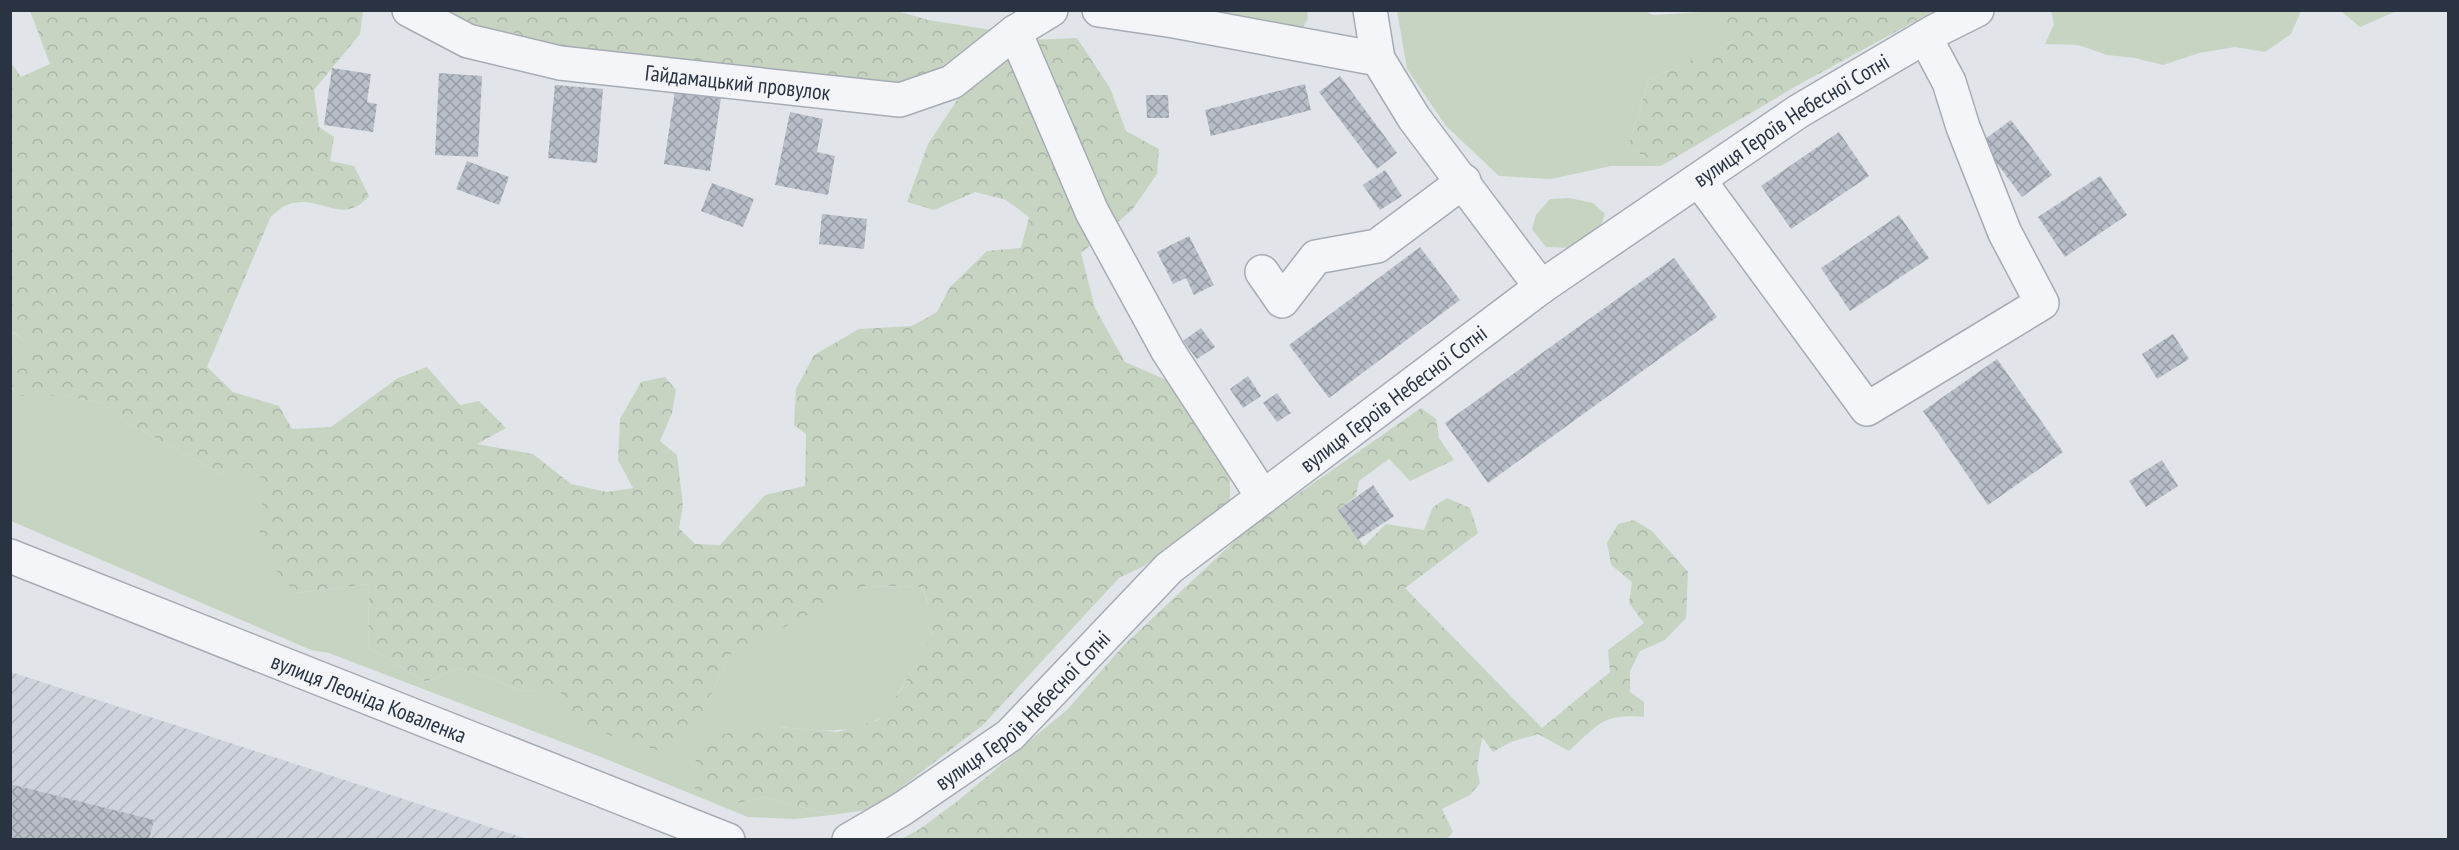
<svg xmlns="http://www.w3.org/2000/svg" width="2459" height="850" font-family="'PT Sans Narrow',sans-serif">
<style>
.industrial{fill:url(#industrial-furrows)}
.grass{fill:#c7d4c2}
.forest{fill:url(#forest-crowns)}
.building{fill:url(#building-cross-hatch)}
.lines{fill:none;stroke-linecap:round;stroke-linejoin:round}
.minor-casing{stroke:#a6acb4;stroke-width:36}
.path{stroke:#bfc3c9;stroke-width:4;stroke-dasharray:4.5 4.5;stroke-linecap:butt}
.minor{stroke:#f4f5f8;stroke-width:33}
.labels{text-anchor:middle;stroke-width:6;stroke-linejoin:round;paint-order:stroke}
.street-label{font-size:22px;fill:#293342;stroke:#f1f4f7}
</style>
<defs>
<pattern id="industrial-furrows" width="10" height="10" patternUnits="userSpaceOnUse" patternTransform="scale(1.5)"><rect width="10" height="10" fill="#cfd4dc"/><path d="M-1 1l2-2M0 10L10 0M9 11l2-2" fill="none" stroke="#b2b6be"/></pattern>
<pattern id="forest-crowns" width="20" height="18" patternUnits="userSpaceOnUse" patternTransform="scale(1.5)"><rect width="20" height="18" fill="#c7d4c2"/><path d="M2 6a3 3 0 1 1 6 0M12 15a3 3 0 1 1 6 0" fill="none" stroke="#abb6a8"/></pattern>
<pattern id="building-cross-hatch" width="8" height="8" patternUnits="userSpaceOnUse" patternTransform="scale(1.5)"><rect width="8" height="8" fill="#b8bec7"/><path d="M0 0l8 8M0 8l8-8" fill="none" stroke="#969ba3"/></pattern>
</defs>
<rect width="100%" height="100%" fill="#e1e5ea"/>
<!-- industrial -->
<path class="industrial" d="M11,672L527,839L11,840Z"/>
<!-- grass -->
<g class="grass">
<path d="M1644,10L1653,15L1718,11L1735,40L1649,80L1628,147L1661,166H1611L1551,179L1499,176L1446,126L1407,69L1397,11Z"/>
<path d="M1218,11H1307L1308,18L1299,36L1223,19Z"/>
<path d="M2051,11V10L2301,11L2291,34L2265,52L2235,47L2199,53L2163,65L2135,58L2107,55L2078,45L2045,44L2054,24Z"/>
<path d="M2341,11H2397L2360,27Z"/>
<path d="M1569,198L1593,203L1605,214L1598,233L1572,248L1546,247L1532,229L1536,215L1550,199Z"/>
<path d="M10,330L34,348L11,360H10Z"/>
<path d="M10,384L16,395L66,396L102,403L119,418L220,473L265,477L295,593L369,584L368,647L426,682L459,668L523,691L560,688L706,707L728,656L756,639L864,586L921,587C927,598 936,622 932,635C927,650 886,717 874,722C840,735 814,730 779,727L738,803L764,797L831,815L795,819L748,817L601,757L329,653L311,650L11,521Z"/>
</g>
<!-- forest -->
<g class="forest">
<path d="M894,10L928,20L992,30L959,63L903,83H860L561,52L514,33L471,31L422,11Z"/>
<path d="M30,11H363L360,34L314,90L319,127L334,137L330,161L354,166L369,196C341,228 320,192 287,205C281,207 276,213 271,216L207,367L233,392L279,406L292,429L331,427L398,378L427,367L460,405L479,401L506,428L477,444L533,454L571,484L607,492L633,488L618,460L620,419L641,382L665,377L676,390L672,413L660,441L677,455L683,506L679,528L695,544L720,545L765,495L805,486L806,434L794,425L796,389L814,355L859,329L912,326L937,312L950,287L987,251L1021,248L1029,217L1006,200L975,192L934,210L907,202L928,144L971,79L1029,40L1077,38L1110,88L1126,131L1159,149L1157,174L1132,210L1081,253L1095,308L1125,362L1183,387L1230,472V500L1144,566L1119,578L983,725L873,809L831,815L764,797L738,803L689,786L701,741L729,733L779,727L837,732L877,721L901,690L933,633L927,599L921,587L864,586L728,656L706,707L667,753L616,738L568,716L560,689L523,691L459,668L426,682L368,647L369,584L295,593L258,548L265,478L220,473L119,418L102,403L66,396H16L11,384V360L33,348L11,330L10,61L21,77L50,64Z"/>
<path d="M1718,11H1934L1798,85L1661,166L1628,147L1649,80L1734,40Z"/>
<path d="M1421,408L1436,419L1439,438L1454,460L1410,481L1389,459L1359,481L1356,496L1338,510L1364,546L1386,524L1424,530L1433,507L1447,498L1470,508L1478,533L1405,588L1542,728L1610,672L1608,650L1644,623L1629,603L1632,582L1611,565L1607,543L1618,524L1634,520L1652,531L1688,572L1686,618L1665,640L1640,651L1630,671V692L1644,702V717C1602,713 1598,725 1569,751L1538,734L1511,742L1493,752L1482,737L1477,768L1480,783L1470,795L1442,809L1453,832L1447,839L899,840L920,829L955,803L1067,710L1123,646L1245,531Z"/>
</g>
<!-- building -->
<g class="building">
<path d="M332,68L371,74L367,102L377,104L373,132L324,125Z"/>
<path d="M439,73L482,76L478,157L435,155Z"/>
<path d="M1340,76L1397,153L1377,169L1319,92Z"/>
<path d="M1305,84L1311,110L1211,136L1205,110Z"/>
<path d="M555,85L603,89L597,163L548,158Z"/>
<path d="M675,91L721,98L710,171L664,164Z"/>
<path d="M1146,95H1168L1169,118H1147Z"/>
<path d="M790,112L823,119L817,152L835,156L828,195L775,185Z"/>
<path d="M2011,120L2052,175L2022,197L1981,142Z"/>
<path d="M1839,132L1869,176L1791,229L1761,186Z"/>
<path d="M467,161L509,177L499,205L456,189Z"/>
<path d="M1385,170L1402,196L1380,210L1363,185Z"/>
<path d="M2100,176L2127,215L2065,257L2038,217Z"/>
<path d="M712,183L754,199L743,227L701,211Z"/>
<path d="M822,214L867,219L864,249L819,244Z"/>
<path d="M1899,215L1929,258L1850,311L1821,268Z"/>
<path d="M1189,236L1214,285L1194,295L1186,278L1173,284L1157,252Z"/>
<path d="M1420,247L1460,300L1329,398L1289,345Z"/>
<path d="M1674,258L1717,317L1488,483L1445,423Z"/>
<path d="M1201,328L1215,347L1197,359L1183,341Z"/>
<path d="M2173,334L2189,359L2157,379L2142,354Z"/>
<path d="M1997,359L2063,452L1988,505L1923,411Z"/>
<path d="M1248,376L1261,396L1243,408L1230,389Z"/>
<path d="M1277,393L1291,413L1277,422L1263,403Z"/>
<path d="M2162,460L2178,486L2146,507L2129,481Z"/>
<path d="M1373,485L1394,516L1358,540L1338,510Z"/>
<path d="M10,784L154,820L149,840H10Z"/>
</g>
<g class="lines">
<!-- minor casing -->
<g class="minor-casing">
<g id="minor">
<path id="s1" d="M409,10L468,41L560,63L900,100L952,82L1015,32L1051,10"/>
<path d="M1099,10L1174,21L1378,59"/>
<path d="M1370,10L1378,59L1414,118L1541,287"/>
<path d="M1015,32L1092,212L1168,351L1263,497"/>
<path d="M1699,180L1867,409L2042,303L2005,233L1963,127L1949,82L1925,37"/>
<path d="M1262,272L1282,301L1316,257L1377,246L1464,181"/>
<path id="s2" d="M10,556L728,840"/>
<path id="s3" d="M849,840L902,809L1010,735L1169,568L1541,287L1799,111L1935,31L1977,10"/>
</g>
</g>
<!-- path -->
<path class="path" d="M911,10H975"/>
<!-- minor -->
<use href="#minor" class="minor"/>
</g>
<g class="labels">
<!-- street labels -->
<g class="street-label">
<text dy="8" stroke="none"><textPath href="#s1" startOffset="340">Гайдамацький провулок</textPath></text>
<text dy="8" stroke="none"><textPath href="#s3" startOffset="1190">вулиця Героїв Небесної Сотні</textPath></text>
<text dy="8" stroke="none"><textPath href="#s3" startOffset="704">вулиця Героїв Небесної Сотні</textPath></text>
<text dy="8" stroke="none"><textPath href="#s2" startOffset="386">вулиця Леоніда Коваленка</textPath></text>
<text dy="8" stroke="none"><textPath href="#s3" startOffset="218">вулиця Героїв Небесної Сотні</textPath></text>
</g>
</g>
<!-- border -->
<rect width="2459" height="850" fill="none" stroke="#293342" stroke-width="24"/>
</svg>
